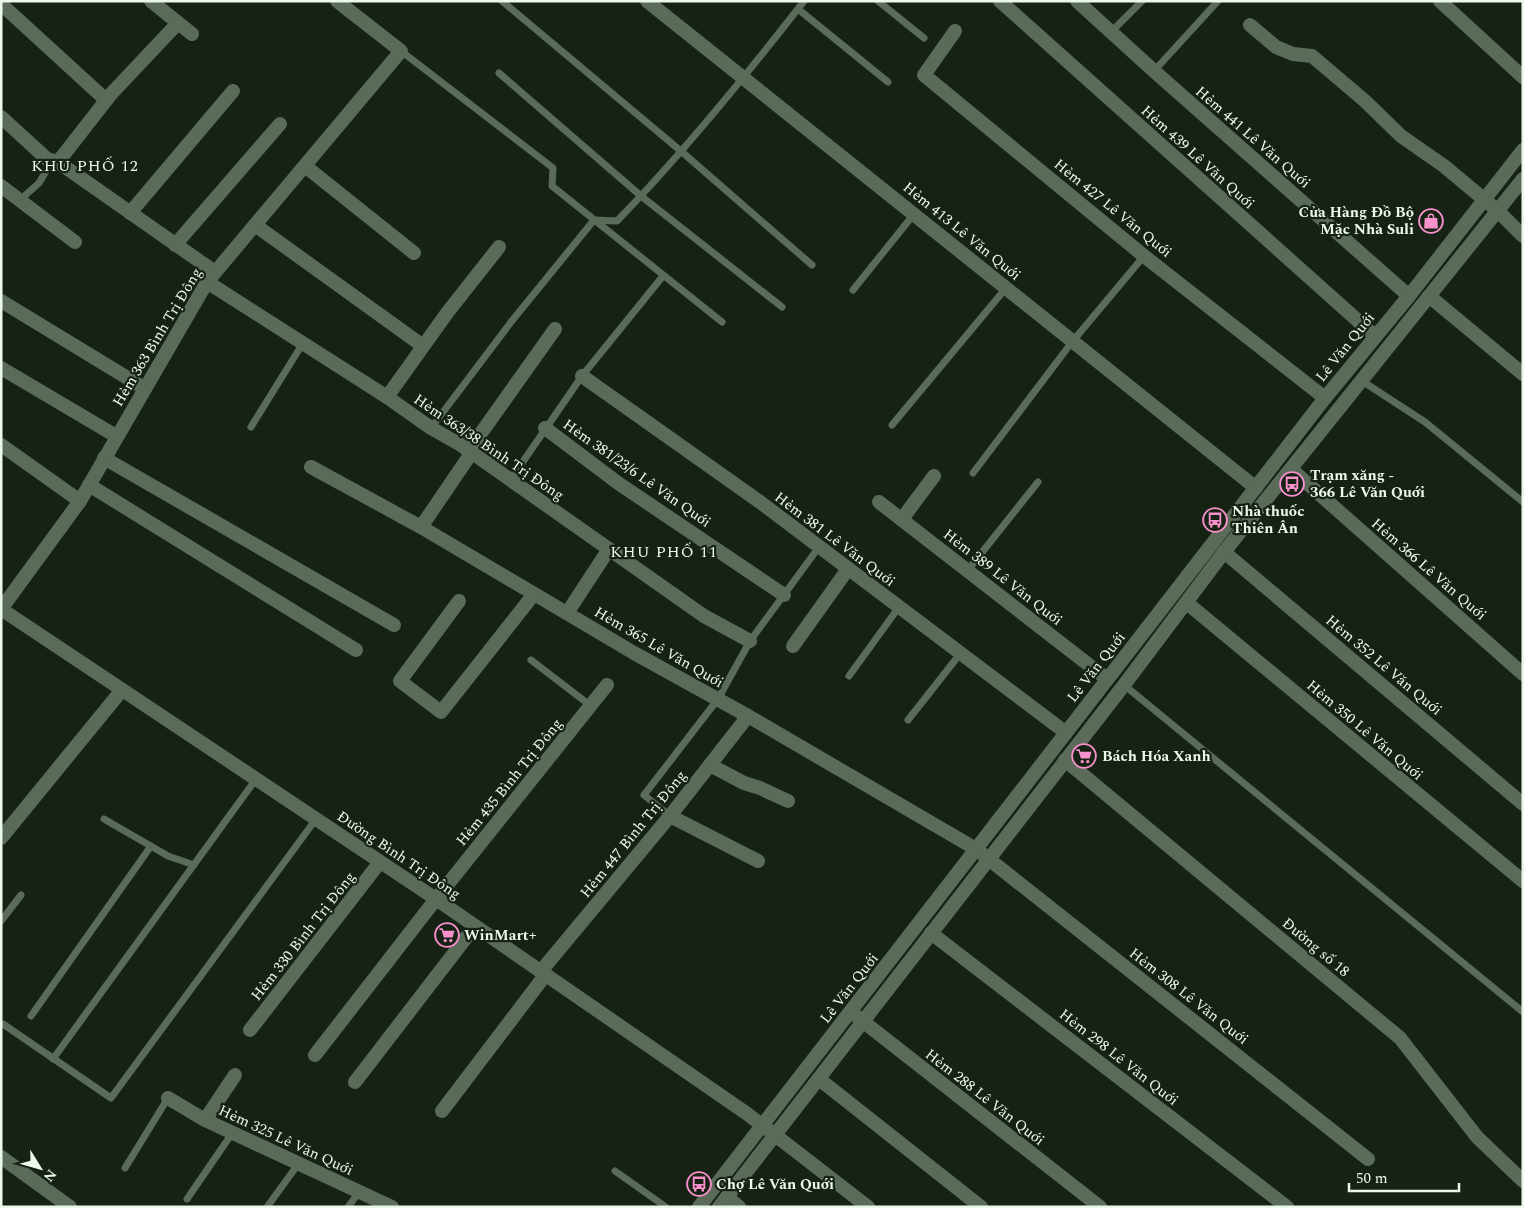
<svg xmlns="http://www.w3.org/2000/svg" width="1524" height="1208" font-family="Spectral,serif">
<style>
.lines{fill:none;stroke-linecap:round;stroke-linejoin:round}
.service{stroke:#5b6b59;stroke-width:7}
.minor{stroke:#5b6b59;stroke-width:14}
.tertiary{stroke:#5b6b59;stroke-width:14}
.secondary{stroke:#5b6b59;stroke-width:14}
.labels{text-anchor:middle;stroke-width:4.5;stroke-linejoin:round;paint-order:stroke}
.street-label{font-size:15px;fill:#eef7ec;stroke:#162314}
.poi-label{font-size:15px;font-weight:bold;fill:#eef7ec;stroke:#162314;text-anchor:start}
.neighbourhood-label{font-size:16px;letter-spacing:1px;fill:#eef7ec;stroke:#162314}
</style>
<rect width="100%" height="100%" fill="#162314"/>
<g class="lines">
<!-- service -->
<g class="service">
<path d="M502,1L682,152L812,265"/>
<path d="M878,1L924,38"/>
<path d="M798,9L888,82"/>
<path d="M1111,32L1142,1"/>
<path d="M401,51L553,168L552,186L722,322"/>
<path d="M1154,71L1218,1"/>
<path d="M499,73L641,196L782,307"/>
<path d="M20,200L39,183L52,161"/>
<path d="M853,290L914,214"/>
<path d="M1362,381L1425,422L1523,502"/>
<path d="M892,425L1006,288"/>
<path d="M251,427L303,343"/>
<path d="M431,428L511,322L594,220L617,221C684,152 745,77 804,1"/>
<path d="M973,473L1072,342L1144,256"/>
<path d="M511,479L582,376L663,276"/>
<path d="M968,570L1038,482"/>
<path d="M531,660L591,706"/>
<path d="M849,676L899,607"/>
<path d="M1124,685L1523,1012"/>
<path d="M908,720L960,654"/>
<path d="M670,816L644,795L718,699L750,641L819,547"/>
<path d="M104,819L168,856L194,865"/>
<path d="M1,921L21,895"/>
<path d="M31,1016L151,846"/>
<path d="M3,1024L111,1098L316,819"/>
<path d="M53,1059L256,779"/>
<path d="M125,1168L168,1098"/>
<path d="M615,1171L666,1207"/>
<path d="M187,1199L233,1132"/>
<path d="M267,1207L299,1163"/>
<path d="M348,1207L359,1192"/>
</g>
<!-- minor -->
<g class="minor">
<path d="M151,1L192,34"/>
<path d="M647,1L1256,488"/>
<path d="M1000,1L1375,336"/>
<path d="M1077,1L1154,71L1409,296"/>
<path d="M1440,1L1523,77"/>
<path d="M1,4L106,100"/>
<path d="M1250,25L1276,47L1293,54L1312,56L1365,101L1401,136L1444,166L1498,211L1523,236"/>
<path d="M955,31L924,75L1144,256L1325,398"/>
<path d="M1,117L47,159L58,162L215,272"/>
<path d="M58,162L111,94L178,23"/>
<path d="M305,166L414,253"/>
<path d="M1,186L75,242"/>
<path d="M130,213L233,91"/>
<path d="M255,225L423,346"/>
<path d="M175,245L280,124"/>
<path d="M207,282L387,397L431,428L461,445L704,616L750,641"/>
<path d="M1429,296L1523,374"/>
<path d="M1,301L144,388"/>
<path d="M1,368L116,436"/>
<path d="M582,376L760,502L1065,732"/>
<path d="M387,397L447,313L499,247"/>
<path d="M545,428L618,483L784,595"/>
<path d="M1,445L80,501"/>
<path d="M469,450L555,329"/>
<path d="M104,458L394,625"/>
<path d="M311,467L421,527L634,653L748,716L976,849L1368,1159"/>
<path d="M1291,469L1523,674"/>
<path d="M89,485L356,650"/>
<path d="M879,502L1107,679"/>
<path d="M902,519L934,476"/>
<path d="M421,527L472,452"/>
<path d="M1224,552L1523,804"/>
<path d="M459,601L400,681L441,712L534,594"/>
<path d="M1187,603L1523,881"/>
<path d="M1,609L80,501L207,282L401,51L337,1"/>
<path d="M567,613L609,549"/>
<path d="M793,646L848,569"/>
<path d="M1065,760L1400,1038L1477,1137L1523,1181"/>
<path d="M710,765L744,783L760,788L788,801"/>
<path d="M670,816L758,861"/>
<path d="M1,838L122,690"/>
<path d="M931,933L1287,1207"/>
<path d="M541,971L670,816L748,716"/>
<path d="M851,1012L1100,1207"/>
<path d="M250,1030L380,862"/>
<path d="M315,1055L436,899L607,685"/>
<path d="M819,1079L981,1207"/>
<path d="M355,1082L475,926"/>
<path d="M168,1098L205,1120L392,1207"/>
<path d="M442,1111L546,974"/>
<path d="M205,1120L235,1075"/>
<path d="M775,1135L868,1207"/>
<path d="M1,1157L70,1207"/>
<path d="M727,1197L739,1207"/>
</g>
<!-- tertiary -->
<path class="tertiary" d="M1,609L436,899L746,1113L775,1135"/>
<!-- secondary -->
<g class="secondary">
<path d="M699,1207L1325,398L1409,296L1523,150"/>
<path d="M719,1207L1124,685L1224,552L1523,179"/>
</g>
</g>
<!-- icons -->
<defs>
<g id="shop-ring" transform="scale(1.25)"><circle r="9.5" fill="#162314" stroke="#f890cb" stroke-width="1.5"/><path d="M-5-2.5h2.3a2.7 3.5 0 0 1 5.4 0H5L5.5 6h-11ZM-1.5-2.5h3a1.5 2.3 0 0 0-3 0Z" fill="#f890cb"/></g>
<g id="bus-ring" transform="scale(1.25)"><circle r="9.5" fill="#162314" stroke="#f890cb" stroke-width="1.5"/><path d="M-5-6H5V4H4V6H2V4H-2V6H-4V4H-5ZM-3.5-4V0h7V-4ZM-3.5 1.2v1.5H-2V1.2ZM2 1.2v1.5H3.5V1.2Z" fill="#f890cb"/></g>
<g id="supermarket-ring" transform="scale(1.25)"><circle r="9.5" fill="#162314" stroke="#f890cb" stroke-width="1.5"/><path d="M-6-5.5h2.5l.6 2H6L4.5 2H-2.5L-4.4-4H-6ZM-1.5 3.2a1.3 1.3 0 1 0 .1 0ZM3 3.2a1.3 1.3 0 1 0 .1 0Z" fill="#f890cb"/></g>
</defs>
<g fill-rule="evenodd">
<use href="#shop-ring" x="1431" y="221"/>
<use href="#bus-ring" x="1292" y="484"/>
<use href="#bus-ring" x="1215" y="520"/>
<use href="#supermarket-ring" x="1084" y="756"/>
<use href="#supermarket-ring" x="447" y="935"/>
<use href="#bus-ring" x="699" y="1184"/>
</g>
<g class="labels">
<!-- street labels -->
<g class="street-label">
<text transform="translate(1253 137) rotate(41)" y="5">Hẻm 441 Lê Văn Quới</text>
<text transform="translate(1198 157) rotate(42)" y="5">Hẻm 439 Lê Văn Quới</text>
<text transform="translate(1113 208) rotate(39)" y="5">Hẻm 427 Lê Văn Quới</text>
<text transform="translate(962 231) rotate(39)" y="5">Hẻm 413 Lê Văn Quới</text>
<text transform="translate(157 337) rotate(-59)" y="5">Hẻm 363 Bình Trị Đông</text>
<text transform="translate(1345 347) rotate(-51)" y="5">Lê Văn Quới</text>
<text transform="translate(489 447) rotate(34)" y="5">Hẻm 363/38 Bình Trị Đông</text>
<text transform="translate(637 473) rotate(35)" y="5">Hẻm 381/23/6 Lê Văn Quới</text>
<text transform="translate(835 539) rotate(37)" y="5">Hẻm 381 Lê Văn Quới</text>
<text transform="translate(1429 569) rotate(41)" y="5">Hẻm 366 Lê Văn Quới</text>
<text transform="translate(1003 577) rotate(38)" y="5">Hẻm 389 Lê Văn Quới</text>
<text transform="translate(659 647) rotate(30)" y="5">Hẻm 365 Lê Văn Quới</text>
<text transform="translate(1384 665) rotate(40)" y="5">Hẻm 352 Lê Văn Quới</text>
<text transform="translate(1096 667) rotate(-52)" y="5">Lê Văn Quới</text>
<text transform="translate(1365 730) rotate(40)" y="5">Hẻm 350 Lê Văn Quới</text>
<text transform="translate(509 782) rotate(-51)" y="5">Hẻm 435 Bình Trị Đông</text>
<text transform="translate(633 834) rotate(-51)" y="5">Hẻm 447 Bình Trị Đông</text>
<text transform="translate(399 855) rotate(34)" y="5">Đường Bình Trị Đông</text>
<text transform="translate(303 936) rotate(-52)" y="5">Hẻm 330 Bình Trị Đông</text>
<text transform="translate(1316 947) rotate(40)" y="5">Đường số 18</text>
<text transform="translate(849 988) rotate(-52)" y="5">Lê Văn Quới</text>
<text transform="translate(1189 996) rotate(38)" y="5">Hẻm 308 Lê Văn Quới</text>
<text transform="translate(1119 1057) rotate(38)" y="5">Hẻm 298 Lê Văn Quới</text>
<text transform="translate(985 1097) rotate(38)" y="5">Hẻm 288 Lê Văn Quới</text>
<text transform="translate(286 1140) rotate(25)" y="5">Hẻm 325 Lê Văn Quới</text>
</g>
<!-- poi labels -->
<g class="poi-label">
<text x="1414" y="217" text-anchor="end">Cửa Hàng Đồ Bộ<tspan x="1414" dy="17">Mặc Nhà Suli</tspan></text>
<text x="1310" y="480">Trạm xăng -<tspan x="1310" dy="17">366 Lê Văn Quới</tspan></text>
<text x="1232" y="516">Nhà thuốc<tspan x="1232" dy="17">Thiên Ân</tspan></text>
<text x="1102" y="761">Bách Hóa Xanh</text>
<text x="464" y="940">WinMart+</text>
<text x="716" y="1189">Chợ Lê Văn Quới</text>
</g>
<!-- neighbourhood labels -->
<g class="neighbourhood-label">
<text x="85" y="171">KHU PHỐ 12</text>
<text x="664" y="557">KHU PHỐ 11</text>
</g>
</g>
<!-- border -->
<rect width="1524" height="1208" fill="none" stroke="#eef7ec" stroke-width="5"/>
<!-- north arrow -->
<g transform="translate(40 1168) rotate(127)" stroke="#162314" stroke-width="4" paint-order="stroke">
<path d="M0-4L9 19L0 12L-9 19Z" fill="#eef7ec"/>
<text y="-8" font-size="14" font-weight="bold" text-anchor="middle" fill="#eef7ec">N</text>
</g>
<!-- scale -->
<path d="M1349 1183v8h110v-8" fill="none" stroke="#eef7ec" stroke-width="2.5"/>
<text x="1356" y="1183" font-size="15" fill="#eef7ec" stroke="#162314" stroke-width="4" paint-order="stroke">50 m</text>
</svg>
